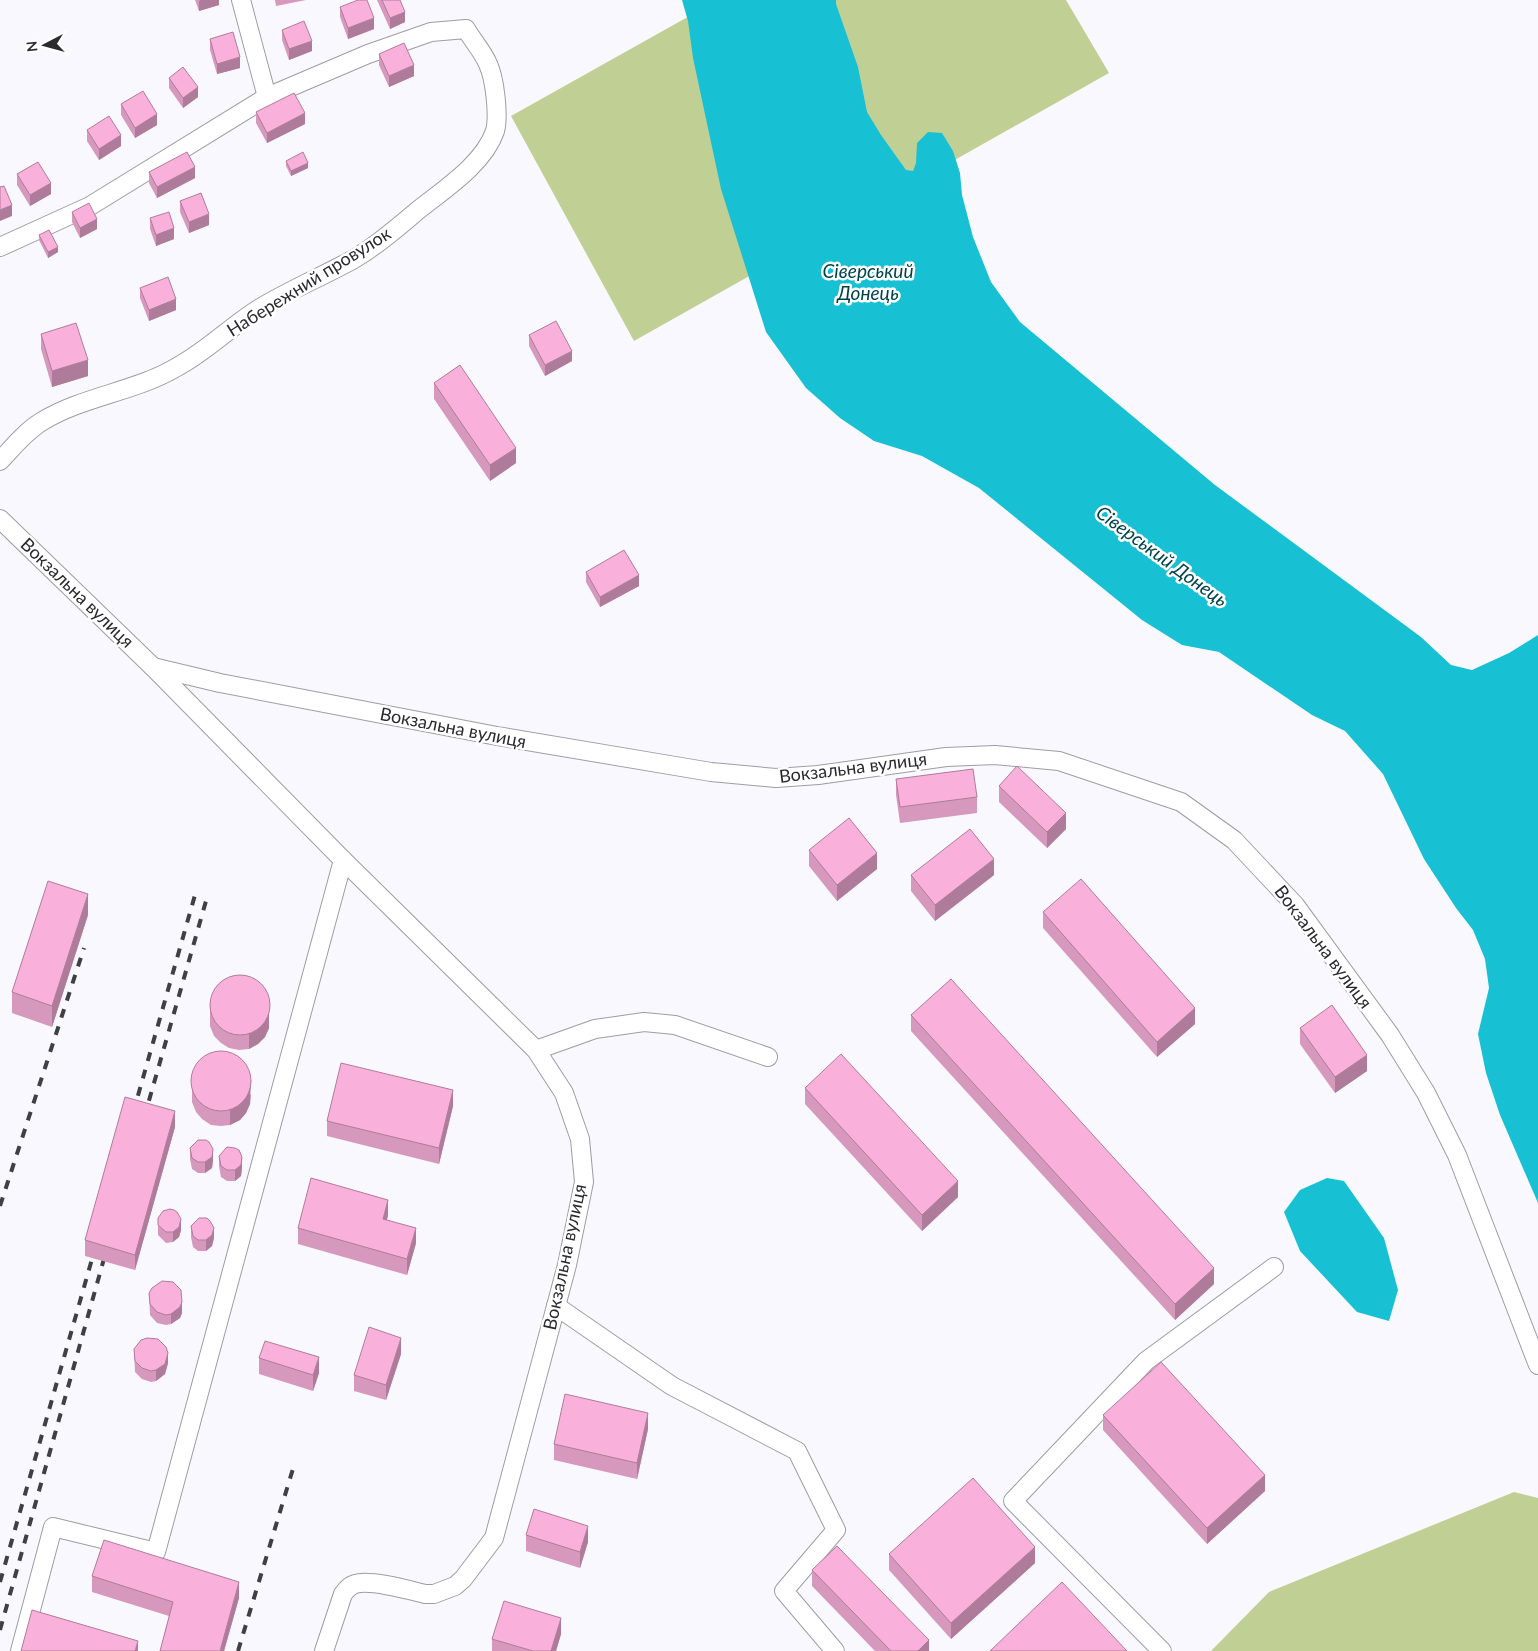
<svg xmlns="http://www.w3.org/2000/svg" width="1538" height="1651" font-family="Lato,sans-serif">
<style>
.green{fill:#c0d094}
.water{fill:#18c0d4}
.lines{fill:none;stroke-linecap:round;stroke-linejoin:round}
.minor-casing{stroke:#9d9da5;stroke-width:20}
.minor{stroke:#fff;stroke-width:18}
.rail{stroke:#403f43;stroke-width:4;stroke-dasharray:9 9;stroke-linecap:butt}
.wall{fill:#d698bd}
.shaded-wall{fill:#ae7c9a}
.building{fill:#f9b1dc;stroke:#ae7c9a}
.labels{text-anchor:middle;stroke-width:5;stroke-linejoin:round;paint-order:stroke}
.street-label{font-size:18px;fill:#2b2a2e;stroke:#fff}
.water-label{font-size:19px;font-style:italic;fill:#00434c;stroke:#fff}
</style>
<rect width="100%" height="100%" fill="#f9f8fe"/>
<!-- green -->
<g class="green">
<path d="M718,0H1066L1109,73L634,341L511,116Z"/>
<path d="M1514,1492L1538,1498V1651H1211L1269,1592Z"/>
</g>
<!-- water -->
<g class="water">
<path d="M682,0H836V4L858,67L867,112L881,135L906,170L913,171L916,163L917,143L928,132L942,133L953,151L960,173L962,195L973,237L991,282L1020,322L1215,485L1421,637L1451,665L1472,670L1509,653L1538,635V1203L1500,1115L1486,1073L1478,1034L1489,988L1485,959L1473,930L1456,908L1424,859L1383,774L1345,731L1312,715L1219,652L1182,645L1142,620L979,488L922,456L874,441L840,418L806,388L766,332L721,189L693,58L688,21Z"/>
<path d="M1327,1178L1344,1181L1384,1238L1398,1290L1389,1321L1357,1312L1300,1251L1284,1212L1300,1190Z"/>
</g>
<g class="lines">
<!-- minor casing -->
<g class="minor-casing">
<g id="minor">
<path d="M241,0L267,97"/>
<path d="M0,247L90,206L267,97L368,54L431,32L466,29C473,41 483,52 488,64C495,79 499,116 495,131C484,164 443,190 417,211C397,228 376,246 354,259C323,276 290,290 260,308C231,326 207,351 177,367C135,392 83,396 41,422C25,432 13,447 0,461"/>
<path d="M0,519L153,667L343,860L536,1050L564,1093L580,1139L584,1182L567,1265L494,1538L463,1579L455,1586L434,1594H425C409,1590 370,1579 355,1584C349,1586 347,1589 343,1594L324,1651"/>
<path d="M153,667L220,683L497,736L711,772L776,778L818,775L946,757L995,755L1059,761L1181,802L1234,840L1295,905L1390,1035L1426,1093L1457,1155L1538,1365"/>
<path d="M536,1050L595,1029L644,1022L675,1025L768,1057"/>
<path d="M556,1306L672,1386L797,1451L836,1530L784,1591L835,1651"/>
<path d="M20,1651L53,1527L156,1552L343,860"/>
<path d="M1162,1651L1013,1501L1146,1361L1274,1267"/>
</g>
</g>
<!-- minor -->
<use href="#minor" class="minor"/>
<!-- rail -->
<g class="rail">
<path d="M133,1113L195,895"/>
<path d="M144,1118L208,894"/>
<path d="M0,1206L84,948"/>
<path d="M0,1582L96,1245"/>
<path d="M0,1630L107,1248"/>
<path d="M238,1651L295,1462"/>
</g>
</g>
<!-- wall -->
<g class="wall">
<path d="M195,0H219V5L199,11Z"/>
<path d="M275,0H306L276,6Z"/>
<path d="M377,0H400L405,22L390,29Z"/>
<path d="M340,7L374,29L348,39L340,17Z"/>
<path d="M282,30L312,51L289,60L282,40Z"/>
<path d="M210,39L240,68L217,74L210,50Z"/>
<path d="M379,54L414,76L389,87L379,65Z"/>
<path d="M169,78L198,97L183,108L169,88Z"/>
<path d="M121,104L157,125L135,138L121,115Z"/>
<path d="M256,112L305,124L267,143L256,123Z"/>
<path d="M87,130L121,146L99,160L87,141Z"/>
<path d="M286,161L308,168L291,176L286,166Z"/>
<path d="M149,172L195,178L157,198L149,183Z"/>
<path d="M17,174L51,194L30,206L17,185Z"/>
<path d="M180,201L209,225L189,233L180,212Z"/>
<path d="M72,212L97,229L80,238L72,222Z"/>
<path d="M150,218L174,239L156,246L150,229Z"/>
<path d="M39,235L58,252L48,258L39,240Z"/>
<path d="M140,288L176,310L149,321L140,298Z"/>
<path d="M41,334L88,376L52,387L41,349Z"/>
<path d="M529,335L572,361L545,376L529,346Z"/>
<path d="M434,383L516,463L490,481L434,399Z"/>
<path d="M586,572L639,586L600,607L586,582Z"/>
<path d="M896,779L977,797V813L900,823L896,795Z"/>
<path d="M999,786L1066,829L1047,848L999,802Z"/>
<path d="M809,850L877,869L837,901L809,866Z"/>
<path d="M911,875H994L935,921L911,891Z"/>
<path d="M1043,912L1195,1024L1157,1057L1043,928Z"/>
<path d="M88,915L52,1027L12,1013V992Z"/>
<path d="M210,1001L269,1018V1028L265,1037L258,1044L249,1049L239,1050L229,1048L221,1043L214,1036L210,1026Z"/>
<path d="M911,1015L1214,1284L1175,1320L911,1031Z"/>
<path d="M1300,1028L1367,1071L1335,1093L1300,1044Z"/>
<path d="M192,1077L251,1095L250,1104L246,1113L240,1120L230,1125L221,1126L211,1125L202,1119L196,1112L192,1102Z"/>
<path d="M805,1088L958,1197L922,1231L805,1104Z"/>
<path d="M453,1106L439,1164L327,1136V1121Z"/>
<path d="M175,1127L135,1270L85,1256V1240Z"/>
<path d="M190,1148L213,1160L212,1168L205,1173H198L192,1169L190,1159Z"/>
<path d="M219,1156L242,1168L241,1176L235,1181H227L221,1177L219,1166Z"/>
<path d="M388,1215L387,1220L416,1243L407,1275L298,1244V1228Z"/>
<path d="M158,1218L181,1230L179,1237L173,1242L166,1243L158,1235Z"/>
<path d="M191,1226L214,1238L212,1246L206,1251H198L193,1247L191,1237Z"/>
<path d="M149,1293L182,1313L180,1318L171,1324L166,1325L157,1323L150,1315Z"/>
<path d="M134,1349L168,1363L165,1374L156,1381L151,1382L142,1379L135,1372Z"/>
<path d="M401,1354L386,1400L354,1391V1375Z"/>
<path d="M259,1358L319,1373L313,1391L259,1374Z"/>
<path d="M1103,1415L1265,1491L1207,1544L1103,1430Z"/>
<path d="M648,1429L637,1479L554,1460V1444Z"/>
<path d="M526,1535L588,1542L580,1568L526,1551Z"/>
<path d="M889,1554L1035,1563L951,1639L889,1570Z"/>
<path d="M812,1570L929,1651H875L812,1586Z"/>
<path d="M92,1576L239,1598L224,1651H160L169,1616L92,1592Z"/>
<path d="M561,1634L556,1651H492V1639Z"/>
</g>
<!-- shaded-wall -->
<g class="shaded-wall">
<path d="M201,0H219V5L199,11V1Z"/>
<path d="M405,12V22L390,29V18Z"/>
<path d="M374,18V29L348,39V28Z"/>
<path d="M312,41V51L289,60V49Z"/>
<path d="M240,57V68L217,74V64Z"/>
<path d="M414,65V76L389,87V76Z"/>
<path d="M198,87V97L183,108V98Z"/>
<path d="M305,113V124L267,143V133Z"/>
<path d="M157,114V125L135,138V128Z"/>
<path d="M121,135V146L99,160V149Z"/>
<path d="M308,163V168L291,176V171Z"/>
<path d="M195,167V178L157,198V187Z"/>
<path d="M51,183V194L30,206V195Z"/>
<path d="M12,205V216L0,221V210Z"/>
<path d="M209,214V225L189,233V222Z"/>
<path d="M97,219V229L80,238V228Z"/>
<path d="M174,228V239L156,246V235Z"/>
<path d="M58,247V252L48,258V252Z"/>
<path d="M176,299V310L149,321V310Z"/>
<path d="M572,351V361L545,376V365Z"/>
<path d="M88,360V376L52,387V371Z"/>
<path d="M516,448V463L490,481V465Z"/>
<path d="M639,575V586L600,607V597Z"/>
<path d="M1066,813V829L1047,848V832Z"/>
<path d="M877,853V869L837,901V885Z"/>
<path d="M994,859V875L935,921V905Z"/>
<path d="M88,894V915L52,1027V1006Z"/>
<path d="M269,1003V1028L265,1037L258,1044L249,1049V1033Z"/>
<path d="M1195,1008V1024L1157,1057V1042Z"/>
<path d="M1367,1055V1071L1335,1093V1077Z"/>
<path d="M251,1079L250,1104L246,1113L240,1120L230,1125V1109Z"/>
<path d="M453,1090V1106L439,1164V1148Z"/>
<path d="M175,1111V1127L135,1270V1255Z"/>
<path d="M213,1149V1160L212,1168L205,1173V1162Z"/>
<path d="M242,1157V1168L241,1176L235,1181V1170Z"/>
<path d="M958,1181V1197L922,1231V1215Z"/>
<path d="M388,1200V1215L383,1235V1219Z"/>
<path d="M181,1219V1230L179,1237L173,1242V1232Z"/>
<path d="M214,1228V1238L212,1246L206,1251V1240Z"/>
<path d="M416,1228V1243L407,1275V1259Z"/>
<path d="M1214,1268V1284L1175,1320V1304Z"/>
<path d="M182,1302V1313L180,1318L171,1324V1314Z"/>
<path d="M401,1338V1354L386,1400V1385Z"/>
<path d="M168,1353V1363L165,1374L156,1381V1370Z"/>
<path d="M319,1357V1373L313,1391V1375Z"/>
<path d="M648,1413V1429L637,1479V1463Z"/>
<path d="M1265,1475V1491L1207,1544V1528Z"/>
<path d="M588,1526V1542L580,1568V1552Z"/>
<path d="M1035,1547V1563L951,1639V1623Z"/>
<path d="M239,1582V1598L224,1651H220Z"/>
<path d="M561,1618V1634L556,1651H551Z"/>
<path d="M929,1640V1651H918Z"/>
<path d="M138,1641V1651H135Z"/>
</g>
<!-- building -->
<g class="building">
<path d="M358,0H367L374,18L348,28L340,7Z"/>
<path d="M382,0H400L405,12L390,18Z"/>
<path d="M304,21L312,41L289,49L282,30Z"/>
<path d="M233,32L240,57L217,64L210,39Z"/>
<path d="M404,43L414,65L389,76L379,54Z"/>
<path d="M183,67L198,87L183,98L169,78Z"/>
<path d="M143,91L157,114L135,128L121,104Z"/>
<path d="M294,93L305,113L267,133L256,112Z"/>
<path d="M109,116L121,135L99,149L87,130Z"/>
<path d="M187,152L195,167L157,187L149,172Z"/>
<path d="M303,152L308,163L291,171L286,161Z"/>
<path d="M38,162L51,183L30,195L17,174Z"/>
<path d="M4,186L12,205L0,210V187Z"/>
<path d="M201,193L209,214L189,222L180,201Z"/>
<path d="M89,203L97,219L80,228L72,212Z"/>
<path d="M169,212L174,228L156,235L150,218Z"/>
<path d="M49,230L58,247L48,252L39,235Z"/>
<path d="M168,277L176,299L149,310L140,288Z"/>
<path d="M556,321L572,351L545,365L529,335Z"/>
<path d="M76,323L88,360L52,371L41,334Z"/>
<path d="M460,365L516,448L490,465L434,383Z"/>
<path d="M624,550L639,575L600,597L586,572Z"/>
<path d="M1017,766L1066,813L1047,832L999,786Z"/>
<path d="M973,769L977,797L900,807L896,779Z"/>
<path d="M849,818L877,853L837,885L809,850Z"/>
<path d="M970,829L994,859L935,905L911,875Z"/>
<path d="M1081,879L1195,1008L1157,1042L1043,912Z"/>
<path d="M48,881L88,894L52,1006L12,992Z"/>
<circle cx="240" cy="1005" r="30"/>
<path d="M951,979L1214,1268L1175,1304L911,1015Z"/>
<path d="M1332,1005L1367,1055L1335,1077L1300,1028Z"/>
<circle cx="221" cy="1081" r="30"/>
<path d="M841,1054L958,1181L922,1215L805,1088Z"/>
<path d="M341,1063L453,1090L439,1148L327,1121Z"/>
<path d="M125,1097L175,1111L135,1255L85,1240Z"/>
<path d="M198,1140H206L209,1142L213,1149L212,1157L205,1162H198L192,1158L190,1148Z"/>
<path d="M227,1147L235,1148L239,1150L242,1157L241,1165L235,1170H227L221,1166L219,1156Z"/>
<path d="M311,1178L388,1200L383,1219L416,1228L407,1259L298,1228Z"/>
<path d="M170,1209L174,1210L177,1212L181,1219L179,1227L173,1232H166L158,1225V1218L163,1211Z"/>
<path d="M199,1218H207L210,1221L214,1228L212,1235L206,1240H198L193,1236L191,1226Z"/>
<path d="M162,1281L173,1282L181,1290L182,1302L180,1307L171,1314L166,1315L157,1312L150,1304L149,1293L152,1288Z"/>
<path d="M369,1327L401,1338L386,1385L354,1375Z"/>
<path d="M147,1338L158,1339L166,1347L168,1353L165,1364L156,1370L151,1371L142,1368L135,1361L134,1349L141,1340Z"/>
<path d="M265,1341L319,1357L313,1375L259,1358Z"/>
<path d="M1161,1362L1265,1475L1207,1528L1103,1415Z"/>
<path d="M565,1394L648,1413L637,1463L554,1444Z"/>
<path d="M973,1478L1035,1547L951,1623L889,1554Z"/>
<path d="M534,1509L588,1526L580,1552L526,1535Z"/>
<path d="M104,1540L239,1582L220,1651H160L173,1602L92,1576Z"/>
<path d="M837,1546L929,1640L918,1651H891L812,1570Z"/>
<path d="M1062,1582L1127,1651H990Z"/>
<path d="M504,1601L561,1618L551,1651H533L492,1639Z"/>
<path d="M32,1610L138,1641L135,1651H21Z"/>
</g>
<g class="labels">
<!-- street labels -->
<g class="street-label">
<text transform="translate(309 282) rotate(-32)" y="6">Набережний провулок</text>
<text transform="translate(77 593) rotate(44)" y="6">Вокзальна вулиця</text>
<text transform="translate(453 728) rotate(11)" y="6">Вокзальна вулиця</text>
<text transform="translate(853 768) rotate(-7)" y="6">Вокзальна вулиця</text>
<text transform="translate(1323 947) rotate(53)" y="6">Вокзальна вулиця</text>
<text transform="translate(565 1257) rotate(-78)" y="6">Вокзальна вулиця</text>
</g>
<!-- water labels -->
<g class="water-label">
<text x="868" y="278">Сіверський<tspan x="868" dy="22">Донець</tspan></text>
<text transform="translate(1162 556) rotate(36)" y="7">Сіверський Донець</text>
</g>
</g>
<!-- north arrow -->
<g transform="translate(45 45) rotate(264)" stroke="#ffffff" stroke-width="4" paint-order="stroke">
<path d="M0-4L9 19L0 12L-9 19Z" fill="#2b2a2e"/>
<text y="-8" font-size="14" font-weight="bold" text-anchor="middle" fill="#2b2a2e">N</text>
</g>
</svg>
